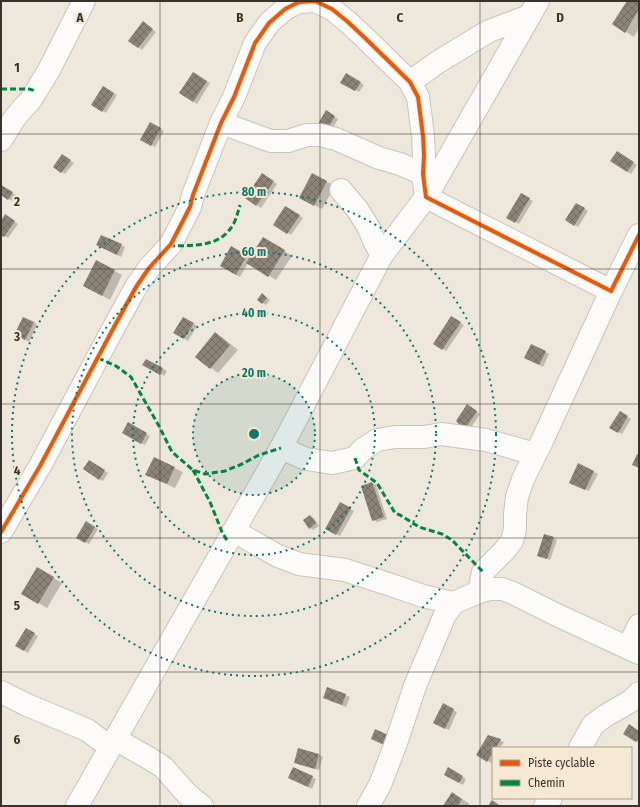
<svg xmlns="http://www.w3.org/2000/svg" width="640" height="807" font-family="'Fira Sans Condensed',sans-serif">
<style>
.shadow{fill:#0003}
.building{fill:url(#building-cross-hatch)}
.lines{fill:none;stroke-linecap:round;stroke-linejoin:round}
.minor-casing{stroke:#c9c4ba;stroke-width:24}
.minor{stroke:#fcfbfa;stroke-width:22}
.quiet{stroke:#00873e;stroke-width:3;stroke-dasharray:6 3;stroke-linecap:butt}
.cycleway-casing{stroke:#f6e9d3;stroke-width:6}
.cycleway{stroke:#e8590c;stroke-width:4}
.grid{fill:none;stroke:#38332a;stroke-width:1;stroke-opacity:0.55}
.ring{fill:none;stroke:#0f766e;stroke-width:2;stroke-dasharray:2 4}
.grid-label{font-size:13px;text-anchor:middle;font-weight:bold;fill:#38332a;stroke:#f6e9d3;stroke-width:4;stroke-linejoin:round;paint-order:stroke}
.centre{fill:#0f766e;stroke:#f6e9d3;stroke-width:2}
.ring-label{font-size:12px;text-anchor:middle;font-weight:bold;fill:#0f766e;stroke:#f6e9d3;stroke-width:4;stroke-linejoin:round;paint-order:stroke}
</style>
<defs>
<pattern id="building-cross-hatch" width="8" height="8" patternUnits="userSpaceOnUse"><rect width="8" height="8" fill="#8c8377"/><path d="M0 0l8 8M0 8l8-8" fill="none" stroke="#736c62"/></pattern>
</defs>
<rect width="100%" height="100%" fill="#eee7db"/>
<!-- shadow -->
<g class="shadow">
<path d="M628,1L639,2V28L634,37L613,24Z"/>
<path d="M147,25L156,32L142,50L130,41Z"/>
<path d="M193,73L210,83L197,104L180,93Z"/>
<path d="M346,74L364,85L359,92L342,82Z"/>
<path d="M104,87L117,95L106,113L92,104Z"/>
<path d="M327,112L338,119L331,131L319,123Z"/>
<path d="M151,123L164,131L155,147L141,139Z"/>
<path d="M617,152L637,165L631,174L611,161Z"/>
<path d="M66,158L74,163L65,174L54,166Z"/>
<path d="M312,174L335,186L322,209L308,202Z"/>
<path d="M266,177L277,184L261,208L246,198Z"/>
<path d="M1,186L16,195L12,201L1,194Z"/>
<path d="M521,194L533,201L519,224L508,217Z"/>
<path d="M577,204L588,211L578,227L567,220Z"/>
<path d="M286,207L303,218L291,235L275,224Z"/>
<path d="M9,218L18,224L8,238L1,233V222Z"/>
<path d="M101,236L125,247L121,257L101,247Z"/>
<path d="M271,242L292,256L276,280L248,263L240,277L221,266L231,247L251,258Z"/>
<path d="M115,271L122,275L110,300L92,290Z"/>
<path d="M262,294L270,300L266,305L263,303Z"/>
<path d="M183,318L197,326L188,341L174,332Z"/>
<path d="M452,318L464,325L446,351L435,343Z"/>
<path d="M34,322L37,325L29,342L19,337Z"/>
<path d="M216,334L223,338L238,350L218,373L211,368Z"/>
<path d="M532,345L549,354L543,367L525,357Z"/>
<path d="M146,360L167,371L164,376L144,365Z"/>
<path d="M468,406L480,414L468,432L457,421Z"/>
<path d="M620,413L631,419L622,434L611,428Z"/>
<path d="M128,424L150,436L145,445L123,433Z"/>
<path d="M154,458L183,472L175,488L155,479Z"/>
<path d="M92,463L108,473L103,481L99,479Z"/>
<path d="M578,464L598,474L589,491L574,484Z"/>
<path d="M372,483L376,485L387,519L377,522L373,520Z"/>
<path d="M340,504L354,511L340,536L326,529Z"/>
<path d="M310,516L314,518L319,526L313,530L310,528Z"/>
<path d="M86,522L98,529L89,544L77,537Z"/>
<path d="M554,538L557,540L550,560L542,557Z"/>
<path d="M37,568L62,583L47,608L22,593Z"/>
<path d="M26,629L38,636L28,653L16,646Z"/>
<path d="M328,688L350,697L346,707L328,700Z"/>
<path d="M443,705L457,712L449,730L438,725Z"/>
<path d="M639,732V743L624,734Z"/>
<path d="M489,736L504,742L500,748H493V760L491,763L477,754Z"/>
<path d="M298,749L319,755L323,757L319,770L298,764Z"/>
<path d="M294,768L316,779L312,789L293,780Z"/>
<path d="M448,769L466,779L463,785L445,775Z"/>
<path d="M460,798L470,804L468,806H444Z"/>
</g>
<!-- building -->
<g class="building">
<path d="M627,1H639V9L625,33L612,24Z"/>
<path d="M143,21L153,29L138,48L128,41Z"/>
<path d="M193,72L207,81L193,102L179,93Z"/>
<path d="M346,73L361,82L355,91L340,83Z"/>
<path d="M103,86L114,93L102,112L91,105Z"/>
<path d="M326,110L335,116L327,129L318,124Z"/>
<path d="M150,122L161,128L151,146L140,140Z"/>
<path d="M617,151L634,162L627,172L610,161Z"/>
<path d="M62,154L71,160L61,173L53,167Z"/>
<path d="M262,173L274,181L256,206L245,198Z"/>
<path d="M312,173L327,181L314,206L299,198Z"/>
<path d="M1,185L13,192L8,200L1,195Z"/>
<path d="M521,193L530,198L515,223L506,218Z"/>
<path d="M576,203L585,208L574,226L565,220Z"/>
<path d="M285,206L300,215L287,234L273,225Z"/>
<path d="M5,214L15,221L4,237L1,235V221Z"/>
<path d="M101,235L122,244L117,255L96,245Z"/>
<path d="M263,237L285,250L268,277L246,263Z"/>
<path d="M231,246L247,255L236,275L220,266Z"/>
<path d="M96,260L115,270L102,296L83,286Z"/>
<path d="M262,293L267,298L262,304L257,300Z"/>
<path d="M451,316L461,322L442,350L433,344Z"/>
<path d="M23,317L34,322L25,340L14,335Z"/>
<path d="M183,317L194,323L184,339L173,333Z"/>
<path d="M215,332L230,345L210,369L195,357Z"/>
<path d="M531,344L546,351L539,365L524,358Z"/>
<path d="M146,359L163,368L160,375L142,365Z"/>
<path d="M467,404L477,411L464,430L456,421Z"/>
<path d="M620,411L628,416L618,433L609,428Z"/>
<path d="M128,422L147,433L141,444L122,433Z"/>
<path d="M637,454L639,455V468L632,465Z"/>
<path d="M154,457L175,467L167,484L145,475Z"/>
<path d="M89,460L105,470L99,480L83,469Z"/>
<path d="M578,463L594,471L585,490L569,483Z"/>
<path d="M372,482L384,517L372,521L361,486Z"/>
<path d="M340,502L351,508L336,535L325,529Z"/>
<path d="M310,515L316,523L309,529L303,520Z"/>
<path d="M86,521L95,527L85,543L76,538Z"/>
<path d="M544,534L554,537L547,559L537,556Z"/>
<path d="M37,567L54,577L38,604L21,594Z"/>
<path d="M26,628L35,633L24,651L15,646Z"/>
<path d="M327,687L346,694L342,705L323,698Z"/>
<path d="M443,703L454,709L445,729L433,723Z"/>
<path d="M629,724L639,731V737L636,742L623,734Z"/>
<path d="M375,729L388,735L384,745L371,739Z"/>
<path d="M488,735L501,739L496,748H493V752L487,762L476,755Z"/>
<path d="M298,748L319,754L315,769L294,763Z"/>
<path d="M293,767L313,776L308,787L288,778Z"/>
<path d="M448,767L463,776L459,783L444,775Z"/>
<path d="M452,792L462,799L458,806H443Z"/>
<path d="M492,800L499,805L498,806H488Z"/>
</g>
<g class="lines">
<!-- minor casing -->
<g class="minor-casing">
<g id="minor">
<path d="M410,82L438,62L489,31L529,16"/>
<path d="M221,123L271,141H288L307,135H320L336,139L379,158L400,164L423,174"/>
<path d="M1,140L14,119L23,108L30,101L49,70L84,1"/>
<path d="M341,190L357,209L369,228L374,241L382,255"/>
<path d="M281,448L306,459L332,463L355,458L363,449L377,440L395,437H424L441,434L486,440L535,454"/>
<path d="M234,531L278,556L299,564L345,570L391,585L423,596L453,603L479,592L490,589H502L513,593L557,615L639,653"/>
<path d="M1,532L40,466L114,327L136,287L149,268L171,244L190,207L193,195L221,123L234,97L255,43L269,23L285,9L299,2L315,1L332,9L348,22L364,37L410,82L418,97L423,136L424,155L423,174L426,197L611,291L639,235"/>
<path d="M479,592L483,572L503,552L512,541L515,529V514L517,497L523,479L542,441L611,291"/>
<path d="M628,648L639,625"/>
<path d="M1,692L27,705L87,730L110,747"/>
<path d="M115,739L147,757L163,767L187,794L202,806"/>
<path d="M580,748L593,725L605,716L631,701L639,693"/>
<path d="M77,806L281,448L382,255L426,197L538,1"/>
<path d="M368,806L380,785L396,743L415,686L444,617L453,603"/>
<path d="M545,806L551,798"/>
</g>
</g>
<!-- minor -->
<use href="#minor" class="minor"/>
<!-- quiet -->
<g class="quiet">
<path d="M1,89H29L36,91"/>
<path d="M169,246C194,245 221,248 234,223C237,217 238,211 240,205"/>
<path d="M98,358L116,366L131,377L159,426L172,452L193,470L205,474L225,471L242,464L259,455L281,448"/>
<path d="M355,458L359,470L377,483L395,513L400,515L419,527L442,534L452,540L483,572"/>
<path d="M193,470L210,502L222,532L228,542"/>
</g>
<!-- cycleway casing -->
<g class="cycleway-casing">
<path id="cycleway" d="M1,532L40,466L114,327L136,287L149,268L171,244L190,207L193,195L221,123L234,97L255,43L269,23L285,9L299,2L315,1L332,9L348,22L364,37L410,82L418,97L423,136L424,155L423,174L426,197L611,291L639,235"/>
</g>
<!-- cycleway -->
<use href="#cycleway" class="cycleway"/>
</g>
<!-- grid -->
<path class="grid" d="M160,1V806M320,1V806M480,1V806M1,134H639M1,269H639M1,404H639M1,538H639M1,672H639"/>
<!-- distance rings -->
<circle cx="254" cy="434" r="61" fill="#0f766e" fill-opacity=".12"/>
<g class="ring">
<circle cx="254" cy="434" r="61"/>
<circle cx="254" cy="434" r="121"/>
<circle cx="254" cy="434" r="182"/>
<circle cx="254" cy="434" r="242"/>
</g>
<g class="grid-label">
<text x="80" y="22">A</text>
<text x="240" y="22">B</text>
<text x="400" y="22">C</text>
<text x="560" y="22">D</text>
<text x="17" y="72">1</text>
<text x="17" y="206">2</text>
<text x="17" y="341">3</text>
<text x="17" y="475">4</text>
<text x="17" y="610">5</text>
<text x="17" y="744">6</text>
</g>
<circle cx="254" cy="434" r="6" class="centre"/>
<g class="ring-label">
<text x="254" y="196">80 m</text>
<text x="254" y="256">60 m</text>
<text x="254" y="317">40 m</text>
<text x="254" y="377">20 m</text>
</g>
<!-- border -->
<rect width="640" height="807" fill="none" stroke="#38332a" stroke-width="4"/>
<!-- legend -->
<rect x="492" y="747" width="140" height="52" fill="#f6e9d3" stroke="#aaa08f"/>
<rect x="500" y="760" width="20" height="6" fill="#e8590c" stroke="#aaa08f"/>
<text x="528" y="767" font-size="12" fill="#38332a">Piste cyclable</text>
<rect x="500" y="780" width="20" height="6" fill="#00873e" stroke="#aaa08f"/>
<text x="528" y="787" font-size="12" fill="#38332a">Chemin</text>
</svg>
